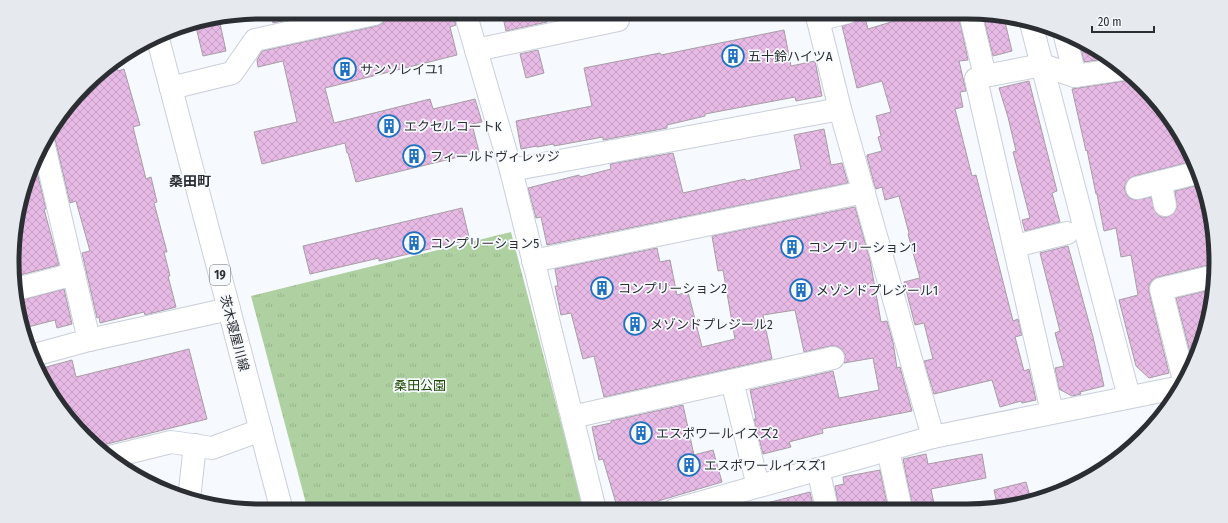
<svg xmlns="http://www.w3.org/2000/svg" width="1228" height="523" font-family="'Fira Sans Condensed','Noto Sans JP',sans-serif">
<style>
.park{fill:url(#park-tufts)}
.building{fill:url(#building-cross-hatch);stroke:#a69da5}
.lines{fill:none;stroke-linecap:round;stroke-linejoin:round}
.minor-casing{stroke:#c9cfda;stroke-width:24}
.major-casing{stroke:#c9cfda;stroke-width:24}
.minor{stroke:#fff;stroke-width:22}
.major{stroke:#fff;stroke-width:22}
.labels{text-anchor:middle;stroke-width:3.5;stroke-linejoin:round;paint-order:stroke}
.shield{fill:#f6f9fe;stroke:#686b6f;stroke-width:1}
.shield-label{font-size:12px;font-weight:bold;fill:#2b2e32}
.poi-label{font-size:13px;fill:#2b2e32;stroke:#f6f9fe;text-anchor:start}
.street-label{font-size:13px;fill:#2b2e32;stroke:#f6f9fe}
.park-label{font-size:13px;fill:#224c05;stroke:#f6f9fe}
.neighbourhood-label{font-size:14px;font-weight:bold;fill:#2b2e32;stroke:#f6f9fe}
.rim{fill:none;stroke:#2b2e32;stroke-width:5}
</style>
<defs>
<pattern id="park-tufts" width="24" height="20" patternUnits="userSpaceOnUse"><rect width="24" height="20" fill="#afd1a1"/><path d="M3 7l-1-3M5 7V3M7 7l1-3M15 17l-1-3M17 17v-4M19 17l1-3" fill="none" stroke="#97b48b"/></pattern>
<pattern id="building-cross-hatch" width="8" height="8" patternUnits="userSpaceOnUse"><rect width="8" height="8" fill="#e7b9e5"/><path d="M0 0l8 8M0 8l8-8" fill="none" stroke="#c69fc5"/></pattern>
</defs>
<rect width="100%" height="100%" fill="#f6f9fe"/>
<!-- park -->
<path class="park" d="M511,232L584,510L308,511L251,296Z"/>
<!-- building -->
<g class="building">
<path d="M270,12H325L273,23Z"/>
<path d="M386,12H394L395,17L413,12H453L456,25L450,27L457,55L325,88L334,123L430,99L433,109L475,99L482,122L472,124L479,152L356,182L348,153H347L345,143L262,164L254,132L297,122L283,61L258,67L257,60L262,51L377,26L383,23L386,18Z"/>
<path d="M524,12H545L547,22L506,31L503,17Z"/>
<path d="M913,12H958L968,60L959,61L966,91L960,92L963,107L955,109L972,176L976,175L1013,321L1018,319L1022,335L1015,337L1024,371L1029,369L1036,400L1022,403L1021,401L1000,407L992,380L934,394L924,361L933,359L924,323L915,325L904,282L920,278L908,234L909,233L899,196L885,200L882,187L876,189L875,187L867,157V155L882,151L878,137L881,136L876,116L891,112L882,81L857,88L842,26L865,18L868,29L914,15Z"/>
<path d="M983,15L1004,18L1012,51L993,56Z"/>
<path d="M219,19L226,51L203,56L195,23Z"/>
<path d="M784,30L791,66L815,61L822,96L796,101L795,97L705,114V116L667,125V128L603,140V137L554,146V144L537,147V146L521,149L516,121L592,106L584,68L660,53L661,55Z"/>
<path d="M1080,44L1104,58L1105,59L1084,62Z"/>
<path d="M538,50L544,73L526,78L520,54Z"/>
<path d="M116,63L118,71L124,69L140,125L133,127L146,179L151,177L157,202L154,203L167,252H164L170,276H168L176,307L145,315L144,312L100,323L99,317L97,318L82,253L90,251L76,201L70,203L55,139L52,134L50,132L97,74Z"/>
<path d="M1132,76L1188,148L1190,162L1134,176L1129,179L1125,184V191L1128,197L1134,200L1151,197L1156,213L1161,217H1167L1173,214L1177,208L1175,191L1195,186V188H1200L1214,257L1213,265H1208L1158,277L1153,280L1149,285V292L1169,373L1149,378L1136,366L1119,300L1138,295L1131,255L1121,257L1116,228L1104,231L1097,194H1096L1087,150L1086,151L1072,89L1124,81L1129,79Z"/>
<path d="M1029,81L1057,191L1052,193L1060,222L1025,231L1022,220L1030,218L1013,152L1016,151L1008,117L999,88Z"/>
<path d="M824,129L831,165L842,163L848,183L547,245L541,217L536,218L528,188L579,175L580,177L611,169L610,164L673,153L683,193L745,179L746,181L801,169L794,135Z"/>
<path d="M35,164L46,209H44L59,265L20,275L17,261V213Z"/>
<path d="M855,207L870,260L881,322L887,321L893,342L897,368L900,367L912,411L822,429L823,433L789,442L791,447L763,454L754,419H756L750,390L833,371L839,398L879,390L873,358L844,363L845,355L842,349L836,346H830L804,352L795,310L763,315L772,359L604,397L594,356L583,359L571,313L561,315L555,286H558L555,269L657,248L660,262L670,260L677,295L688,292L702,347L735,339L723,270L718,271L712,236Z"/>
<path d="M462,208L469,237L462,239L463,241L379,261V258L310,274L303,246Z"/>
<path d="M1068,246L1093,337L1104,386L1080,392L1081,394L1072,396L1059,389L1055,368L1064,366L1055,333L1060,331L1040,253Z"/>
<path d="M64,289L72,324L57,328L55,320L24,328L17,310V301Z"/>
<path d="M1210,290L1204,330L1192,360L1176,298Z"/>
<path d="M189,349L207,419L95,447L45,386L39,369L72,360L76,377Z"/>
<path d="M683,405L694,455L713,450L722,482L628,510H618L603,459L599,460L592,427L611,423V421Z"/>
<path d="M926,454L928,464L982,454L986,478L931,489L935,509H913L903,459Z"/>
<path d="M880,470L888,509H839L835,486L844,484L843,477Z"/>
<path d="M1026,482L1031,500L998,509L994,490Z"/>
<path d="M810,492L814,509L768,510L767,503Z"/>
</g>
<g class="lines">
<!-- minor casing -->
<g class="minor-casing">
<g id="minor">
<path d="M465,12L511,170L595,510"/>
<path d="M816,12L840,109L933,437"/>
<path d="M970,13L985,76L976,79L1052,412"/>
<path d="M818,20L848,12"/>
<path d="M1031,23L1129,397"/>
<path d="M1065,36L1075,76"/>
<path d="M476,50L618,20"/>
<path d="M985,76L1042,65L1075,76L1122,69"/>
<path d="M171,88L232,73L255,40L374,14"/>
<path d="M43,142L89,340"/>
<path d="M511,170L840,109"/>
<path d="M1160,182L1165,205"/>
<path d="M1137,188L1196,173"/>
<path d="M1015,246L1067,233"/>
<path d="M533,261L864,192"/>
<path d="M17,289L74,274"/>
<path d="M34,355L89,340L229,309"/>
<path d="M1184,380L1161,289L1211,277"/>
<path d="M732,381L758,486"/>
<path d="M572,417L833,358"/>
<path d="M888,450L901,509"/>
<path d="M110,457L171,442L212,448L261,430"/>
<path d="M818,469L827,509"/>
<path d="M189,499L195,445"/>
<path d="M674,510L933,437L1181,387"/>
</g>
</g>
<!-- major casing -->
<g class="major-casing">
<path id="major" d="M158,39L282,511"/>
</g>
<!-- minor -->
<use href="#minor" class="minor"/>
<!-- major -->
<use href="#major" class="major"/>
</g>
<!-- icons -->
<defs>
<g id="building-ring" transform="scale(1.15)"><circle r="9.5" fill="#f6f9fe" stroke="#1f71bf" stroke-width="1.5"/><path d="M-4-6H4V6H1V3H-1V6H-4ZM-2.5-4.3h1.7v1.8h-1.7ZM.8-4.3h1.7v1.8H.8ZM-2.5-1h1.7V.8h-1.7ZM.8-1h1.7V.8H.8Z" fill="#1f71bf"/></g>
</defs>
<g fill-rule="evenodd">
<use href="#building-ring" x="733" y="56"/>
<use href="#building-ring" x="345" y="69"/>
<use href="#building-ring" x="389" y="126"/>
<use href="#building-ring" x="414" y="156"/>
<use href="#building-ring" x="414" y="243"/>
<use href="#building-ring" x="792" y="247"/>
<use href="#building-ring" x="602" y="288"/>
<use href="#building-ring" x="801" y="290"/>
<use href="#building-ring" x="635" y="324"/>
<use href="#building-ring" x="641" y="433"/>
<use href="#building-ring" x="689" y="465"/>
</g>
<g class="labels">
<!-- shield labels -->
<rect class="shield" x="210" y="265" width="20" height="20" rx="3"/>
<g class="shield-label">
<text x="220" y="279">19</text>
</g>
<!-- poi labels -->
<g class="poi-label">
<text x="748" y="61">五十鈴ハイツA</text>
<text x="360" y="74">サンソレイユ1</text>
<text x="404" y="131">エクセルコートK</text>
<text x="430" y="161">フィールドヴィレッジ</text>
<text x="430" y="248">コンプリーション5</text>
<text x="808" y="252">コンプリーション1</text>
<text x="618" y="293">コンプリーション2</text>
<text x="816" y="295">メゾンドプレジール1</text>
<text x="650" y="329">メゾンドプレジール2</text>
<text x="656" y="438">エスポワールイスズ2</text>
<text x="704" y="470">エスポワールイスズ1</text>
</g>
<!-- street labels -->
<g class="street-label">
<text transform="translate(235 333) rotate(75)" y="5">茨木寝屋川線</text>
</g>
<!-- park labels -->
<g class="park-label">
<text x="420" y="390">桑田公園</text>
</g>
<!-- neighbourhood labels -->
<g class="neighbourhood-label">
<text x="190" y="186">桑田町</text>
</g>
</g>
<!-- crop -->
<path d="M0 0H1228V523H0ZM261 19H967A242 242 0 0 1 1209 261V262A242 242 0 0 1 967 504H261A242 242 0 0 1 19 262V261A242 242 0 0 1 261 19Z" fill="#e6e9ee" fill-rule="evenodd"/>
<path class="rim" d="M261 19H967A242 242 0 0 1 1209 261V262A242 242 0 0 1 967 504H261A242 242 0 0 1 19 262V261A242 242 0 0 1 261 19Z"/>
<!-- scale -->
<path d="M1092 26v6h62v-6" fill="none" stroke="#2b2e32" stroke-width="2"/>
<text x="1098" y="26" font-size="12" fill="#2b2e32" stroke="#f6f9fe" stroke-width="3" paint-order="stroke">20 m</text>
</svg>
